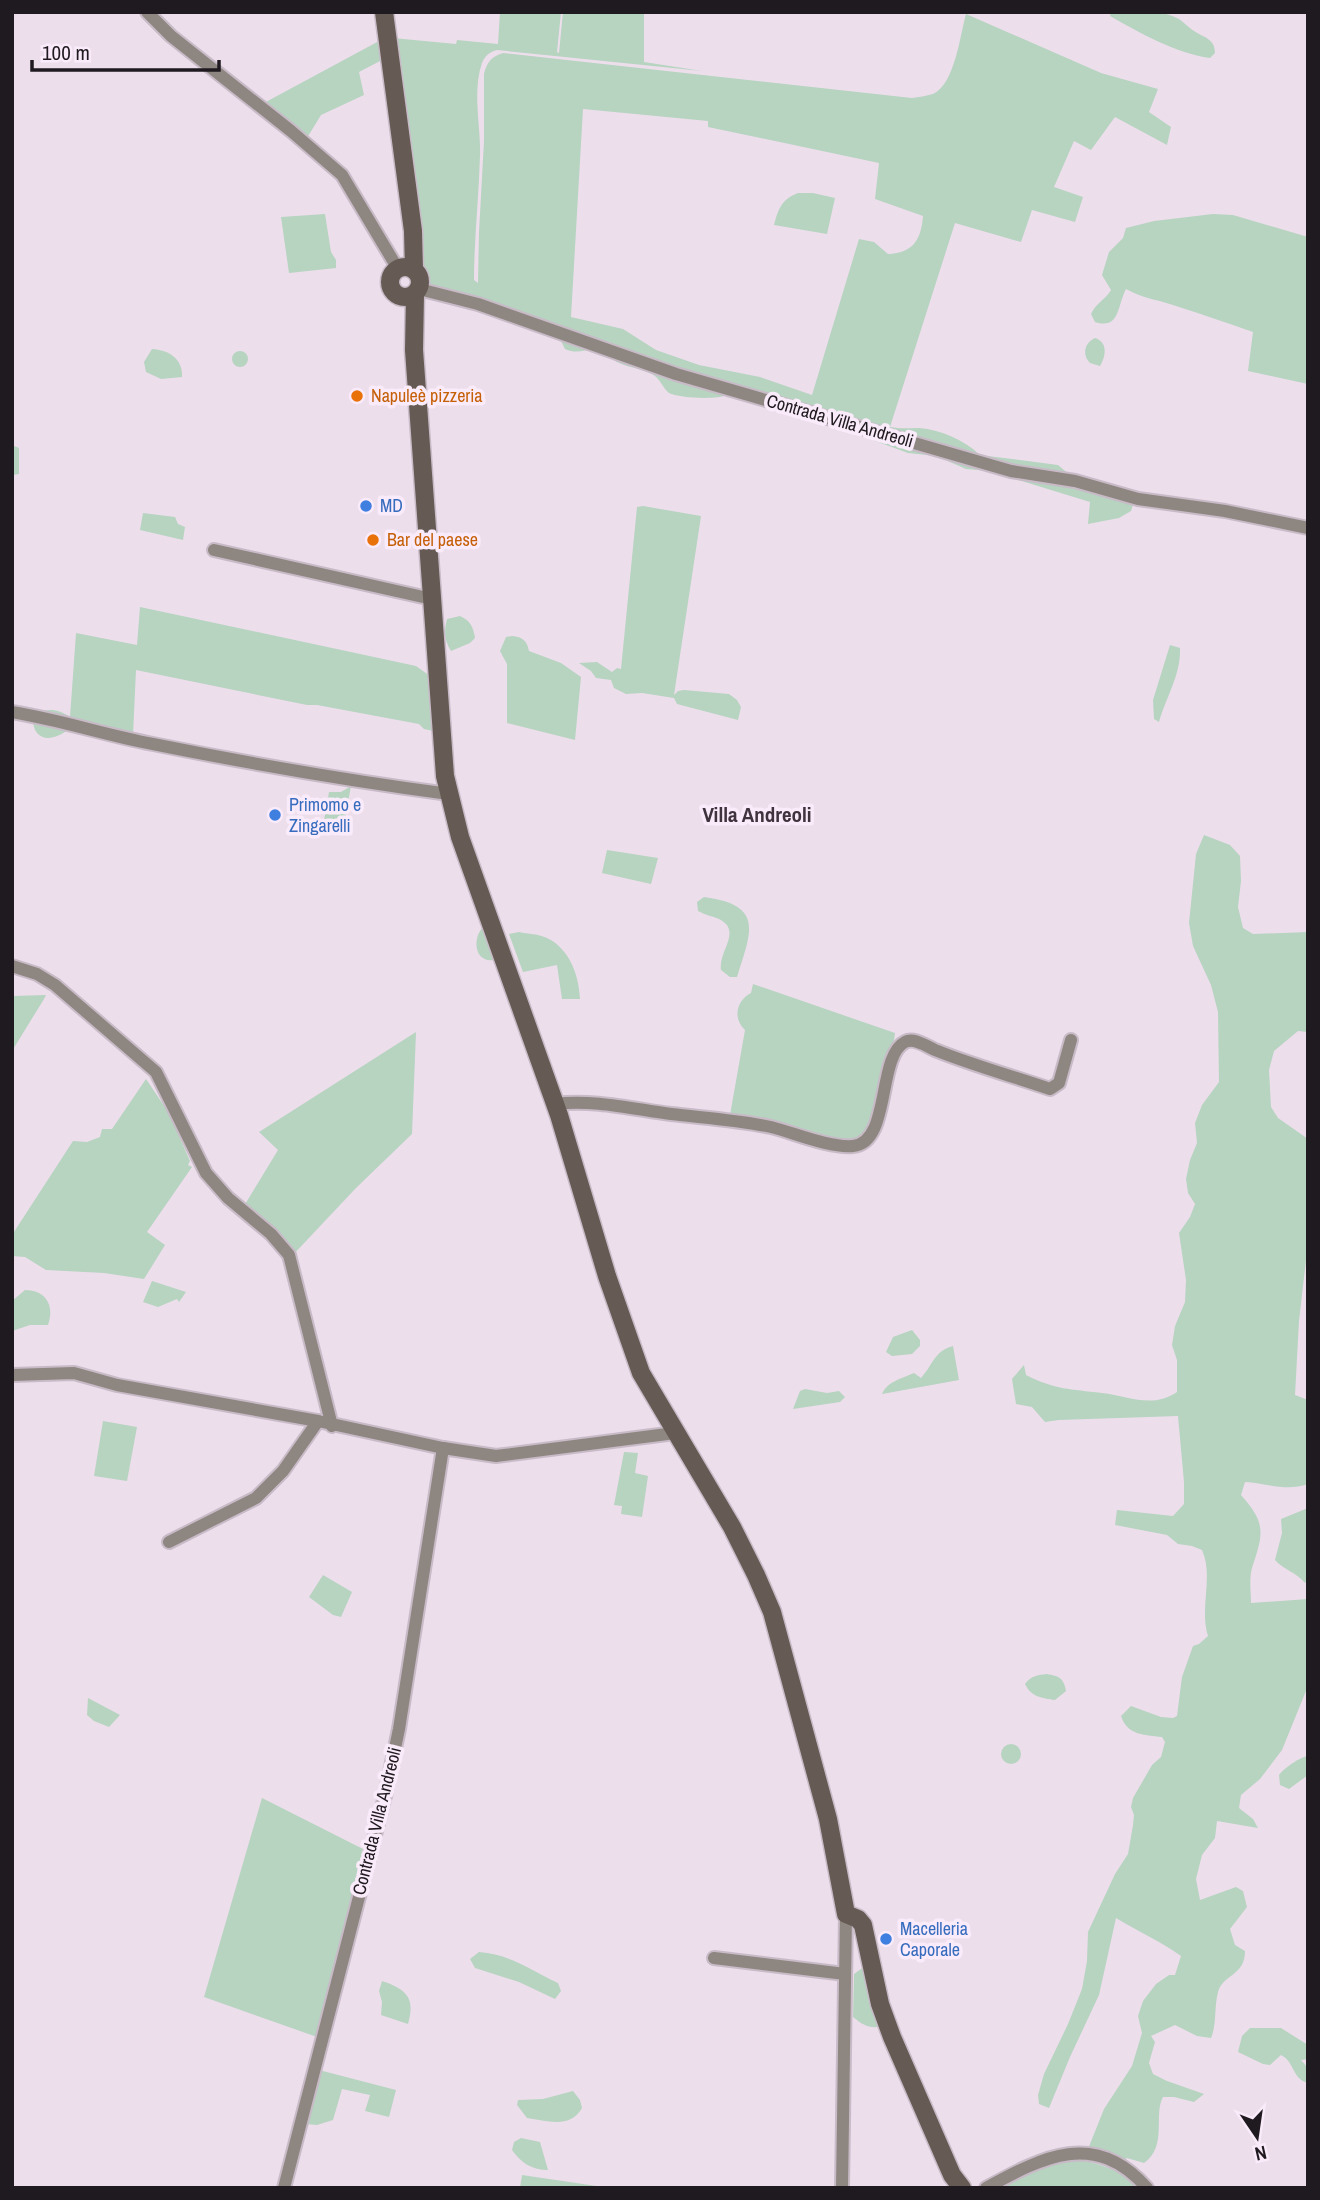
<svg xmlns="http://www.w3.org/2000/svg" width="1320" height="2200" font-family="'Archivo Narrow',sans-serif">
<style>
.green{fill:#b6d4c0;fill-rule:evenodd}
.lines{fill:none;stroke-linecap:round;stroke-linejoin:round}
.street-casing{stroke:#c8bbc7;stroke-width:16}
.secondary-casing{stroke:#c8bbc7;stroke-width:21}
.street{stroke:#8e8681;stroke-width:12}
.secondary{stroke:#655b54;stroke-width:18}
.food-dot{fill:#e8710a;stroke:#faebfa;stroke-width:2.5}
.shop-dot{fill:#3f7fe0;stroke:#faebfa;stroke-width:2.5}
.labels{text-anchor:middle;stroke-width:7;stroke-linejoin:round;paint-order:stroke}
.food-label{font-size:18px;fill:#c56008;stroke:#faebfa;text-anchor:start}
.street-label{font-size:18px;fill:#1f1a1f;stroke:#faebfa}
.shop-label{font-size:18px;fill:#366cbe;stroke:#faebfa;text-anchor:start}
.quarter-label{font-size:21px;font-weight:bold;fill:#3f333e;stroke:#faebfa}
</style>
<rect width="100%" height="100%" fill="#eddeec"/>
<!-- green -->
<g class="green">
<path d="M500,12H561L557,52L559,53L563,12H644V62L702,71L497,50C490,52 485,55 482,63C472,92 481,126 480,155C479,197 474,239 474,280L478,283L479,232L484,141V74C487,62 491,57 503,53L912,98C918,97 927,96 933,94C955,84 960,35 966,14L1101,73L1158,89L1149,112L1171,127L1167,145L1115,117L1091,150L1074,141L1054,187L1083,197L1075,222L1032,210L1021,242L955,223L890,427C900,429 909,428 919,428C942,430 964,440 980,455L1058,465L1090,492L1134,502L1131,511L1119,518L1088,524L1090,502L989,471L966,469L936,456L908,453L794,411L727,395C717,400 678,398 669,393C663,388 661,381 655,376C646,369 630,368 619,363C612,360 608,354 601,351C589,346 580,356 565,349L558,335L492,313L424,298L425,289L420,216L393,38L456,44L457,40L498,44ZM583,109L708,121V127L879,163L875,199L923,216C921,240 913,253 888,254L874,242L859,239L812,395L760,377L699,365L656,350L623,329L571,317Z"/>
<path d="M1111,12C1131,12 1158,8 1177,18C1183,21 1188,27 1194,31C1205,38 1215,39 1215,53L1210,58C1175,53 1140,33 1110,16Z"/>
<path d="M379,41L382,60L359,72L364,95L321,115L307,138L264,103Z"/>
<path d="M798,193H813L835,198L827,234L774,225C778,209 782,199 798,193Z"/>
<path d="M325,214L331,252L336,260V268L289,273L281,217Z"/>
<path d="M1213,214L1233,215L1308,237V384L1248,371L1253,332C1228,323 1204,315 1179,307C1161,300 1143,299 1126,289C1117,306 1120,330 1095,322L1091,314C1096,303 1105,300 1111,290L1102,275L1109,252L1123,238L1126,228L1154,221Z"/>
<path d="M1095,338C1108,342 1106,356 1100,366L1090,363C1082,355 1084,343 1095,338Z"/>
<path d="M152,349C169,350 183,359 182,377L161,379L146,372L144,362Z"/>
<circle cx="240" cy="359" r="8"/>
<path d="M12,445L19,448V474L12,475Z"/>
<path d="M643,506L701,516L674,695L678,691L684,690L729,694L737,700L741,707L738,720L677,704L674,698L642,693L626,694L614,688L611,680L596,678L591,671L579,663L597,662L612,672L617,668L621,669L637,507Z"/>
<path d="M143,513L175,517L178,524L185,527L183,540L140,530Z"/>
<path d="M140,607L416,666L430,676L433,731L424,729L419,724L317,705H307L136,670L133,735L69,729C52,743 31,742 33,715C47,708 57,708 70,717L76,633L137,645Z"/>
<path d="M460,616C471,621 473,627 475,638L470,643L451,651C444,640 444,631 447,619Z"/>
<path d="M512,636C523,637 527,641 529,651L561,663L581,677L575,740L507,723V664L500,651L506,637Z"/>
<path d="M1170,645L1180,648C1181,675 1166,697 1159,722L1154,719L1153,700Z"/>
<path d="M351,786L342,835L322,832L329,792H341Z"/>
<path d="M1204,835L1230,845L1240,856L1241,881L1238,907L1243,928L1253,934L1308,932V1032L1298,1031L1274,1051L1269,1070L1271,1107L1278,1118L1308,1139V1243L1299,1321L1295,1395L1308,1400V1484C1286,1492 1266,1483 1245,1482L1241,1495C1267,1524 1263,1534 1252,1568C1249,1579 1251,1592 1251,1603L1308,1599V1686L1282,1750L1260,1779L1241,1795L1239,1808L1253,1819L1258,1828L1217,1821L1215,1838L1202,1855L1196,1879L1200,1900L1236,1887L1243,1891L1247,1907L1230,1929L1235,1945L1245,1951C1245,1976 1223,1974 1218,1992C1214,2007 1217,2024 1211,2038L1197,2036L1175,2025L1151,2036L1155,2042L1149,2063L1153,2074L1167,2081L1204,2094L1194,2102L1174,2097H1163C1153,2115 1168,2146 1144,2163L1127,2158L1121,2162L1088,2149L1104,2109L1132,2066L1142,2033L1138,2016L1143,2001L1156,1984L1169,1975H1175L1181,1956C1160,1941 1137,1931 1116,1918L1099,1995L1070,2057L1049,2108L1039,2104L1038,2095L1044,2074L1068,2024L1082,1989L1087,1961L1088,1932L1115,1874L1128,1854L1133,1825L1134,1815L1131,1807L1133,1798L1152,1765L1161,1757L1165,1742L1162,1737C1144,1735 1127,1735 1121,1716L1131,1706L1161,1717L1173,1718L1177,1716L1182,1677L1193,1646L1199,1644L1208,1636C1199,1607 1214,1577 1202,1550L1192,1546L1178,1544L1167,1535L1115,1525L1117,1510L1173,1516L1184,1504V1482L1178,1416L1059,1420L1045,1422L1032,1407L1016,1404L1012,1379L1024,1365L1026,1375C1056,1390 1070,1389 1102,1393C1129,1396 1152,1409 1177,1392V1360L1172,1345L1175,1326L1185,1302L1186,1280L1179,1233L1190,1217L1195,1204L1188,1193L1186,1179L1190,1160L1197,1143L1195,1123L1202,1105L1219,1082L1218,1012L1211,985L1193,946L1189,923L1196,854Z"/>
<path d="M607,850L658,858L651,884L602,873Z"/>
<path d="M704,897C765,905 751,932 737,977H730L721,970C718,951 743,931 719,919C712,916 705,915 698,911L697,902Z"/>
<path d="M485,925L498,959C475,967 470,938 485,925Z"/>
<path d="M519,932C528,934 539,934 547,938C570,949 579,976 580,999H562L557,965L523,972L509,934Z"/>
<path d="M753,984L895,1033C891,1070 880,1104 864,1137L846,1143L730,1115L745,1030C732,1018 737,1000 751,993Z"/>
<path d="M46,995L44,999L12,1051V996Z"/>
<path d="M416,1032L412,1134L356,1188L291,1257L244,1206L278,1150L259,1132Z"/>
<path d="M146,1079L169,1113L190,1161L188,1165L192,1167L147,1232L165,1245L144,1279L104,1273L46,1270L25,1257L12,1256V1235L73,1141L87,1142L100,1137L102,1129H112Z"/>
<path d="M152,1281L186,1292L179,1302L177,1299L158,1307L143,1302Z"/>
<path d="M25,1290C46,1290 55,1306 48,1325H30L12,1331V1301Z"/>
<path d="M912,1330L920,1340V1346L912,1354L892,1356L886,1352L893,1337Z"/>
<path d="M953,1346L959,1380L882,1394C888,1381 901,1379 914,1373L921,1378C933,1365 934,1351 953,1346Z"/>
<path d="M805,1389L827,1393L839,1391L845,1397L840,1402L793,1409L800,1391Z"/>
<path d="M103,1421L137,1427L127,1481L94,1476Z"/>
<path d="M624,1452L638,1453L635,1473L648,1476L642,1517L621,1514L622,1506L614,1505Z"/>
<path d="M1308,1508V1579L1305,1583C1296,1572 1284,1570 1275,1560L1282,1533L1281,1519Z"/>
<path d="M323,1575L352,1592L341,1617L333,1615L309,1597Z"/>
<path d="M1047,1674C1059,1676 1064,1678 1066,1691L1055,1700C1042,1698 1031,1697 1025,1684C1031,1676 1037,1675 1047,1674Z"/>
<path d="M88,1698L120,1715L109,1727L94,1721L87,1715Z"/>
<circle cx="1011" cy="1754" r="10"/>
<path d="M1308,1756V1775L1289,1789L1280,1785L1279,1775C1284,1768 1300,1757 1308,1756Z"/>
<path d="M262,1798L363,1849L317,2037L204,1997Z"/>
<path d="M479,1952C510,1954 532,1971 558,1983L561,1991L555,1999L519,1982L475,1968L470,1959Z"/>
<path d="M865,1966L884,2026C870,2029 864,2026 853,2017L854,1974Z"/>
<path d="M382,1981C406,1989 416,1998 408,2024L381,2015L382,2002L379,1991Z"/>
<path d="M1250,2028H1281L1308,2045V2059L1301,2060L1308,2068V2083C1292,2079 1295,2062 1281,2055L1270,2065L1263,2064L1238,2052L1242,2036Z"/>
<path d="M319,2070L396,2090L389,2117L365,2111L370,2095L342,2089L333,2120L317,2125L306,2124Z"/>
<path d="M573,2091L580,2100L582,2108C570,2129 548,2121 527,2118L517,2105L518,2100L543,2099Z"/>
<path d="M521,2138L540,2142L548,2170C532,2170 521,2163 512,2150L514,2142Z"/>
<path d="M1069,2158C1094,2162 1120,2168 1138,2188H995L1032,2168Z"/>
<path d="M522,2175L610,2188H520Z"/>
</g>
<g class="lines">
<!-- street casing -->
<g class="street-casing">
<g id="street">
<path d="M147,12L171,36L291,131L342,175L398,269"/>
<path d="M419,289L478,304L676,374L1011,471L1075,481L1138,499L1225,511L1308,528"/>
<path d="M214,550L432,599"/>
<path d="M12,712C61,720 105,735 153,744C252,764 350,781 449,794"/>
<path d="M12,966L37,974L55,985L156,1072L206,1173L228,1198L271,1234L289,1255L332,1426"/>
<path d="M555,1104C593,1099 633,1109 671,1114C705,1118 738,1120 771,1127C795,1133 829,1148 853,1146C891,1143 877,1056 905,1042C914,1037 926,1046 935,1050C972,1065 1012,1076 1050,1089L1059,1083L1071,1040"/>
<path d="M12,1375L74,1373L117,1385L318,1421L443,1448L496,1456L675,1433"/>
<path d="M169,1542L256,1498L283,1471L318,1421"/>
<path d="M714,1958L845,1974"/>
<path d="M284,2188L385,1796L399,1729L443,1448"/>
<path d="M842,2188L846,1914"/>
<path d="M986,2188C1043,2157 1095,2129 1147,2188"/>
</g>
</g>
<!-- secondary casing -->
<g class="secondary-casing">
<g id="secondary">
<path d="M384,12L413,231L414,270"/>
<circle cx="405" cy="282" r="15"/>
<path d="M415,294L414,350L445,776L460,837L559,1115L607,1276L641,1373L732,1527L756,1575L772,1612L828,1819L846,1914L858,1919L863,1925L880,2004L892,2037L952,2175L962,2188"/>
</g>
</g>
<!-- street -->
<use href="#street" class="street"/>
<!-- secondary -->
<use href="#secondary" class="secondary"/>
</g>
<!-- markers -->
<g class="food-dot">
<circle cx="357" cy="396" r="7"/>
<circle cx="373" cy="540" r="7"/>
</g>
<g class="shop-dot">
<circle cx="366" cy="506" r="7"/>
<circle cx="275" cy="815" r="7"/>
<circle cx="886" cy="1939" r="7"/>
</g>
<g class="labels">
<!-- food labels -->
<g class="food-label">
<text x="371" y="402">Napuleè pizzeria</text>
<text x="387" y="546">Bar del paese</text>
</g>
<!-- street labels -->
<g class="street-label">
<text transform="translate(840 421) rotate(16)" y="6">Contrada Villa Andreoli</text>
<text transform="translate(377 1821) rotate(-76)" y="6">Contrada Villa Andreoli</text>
</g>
<!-- shop labels -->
<g class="shop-label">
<text x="380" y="512">MD</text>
<text x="289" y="811">Primomo e<tspan x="289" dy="21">Zingarelli</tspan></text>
<text x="900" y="1935">Macelleria<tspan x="900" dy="21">Caporale</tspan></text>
</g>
<!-- quarter labels -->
<g class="quarter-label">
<text x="757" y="822">Villa Andreoli</text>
</g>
</g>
<!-- border -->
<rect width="1320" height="2200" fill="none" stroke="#1f1a1f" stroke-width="28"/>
<!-- north arrow -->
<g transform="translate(1257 2137) rotate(167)" stroke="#faebfa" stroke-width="5" paint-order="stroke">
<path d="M0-5L12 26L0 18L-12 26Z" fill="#1f1a1f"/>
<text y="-10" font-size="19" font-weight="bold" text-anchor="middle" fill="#1f1a1f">N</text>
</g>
<!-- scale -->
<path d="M32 60v10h187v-10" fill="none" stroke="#1f1a1f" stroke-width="3.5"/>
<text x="42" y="60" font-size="21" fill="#1f1a1f" stroke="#faebfa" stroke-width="5" paint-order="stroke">100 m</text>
</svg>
